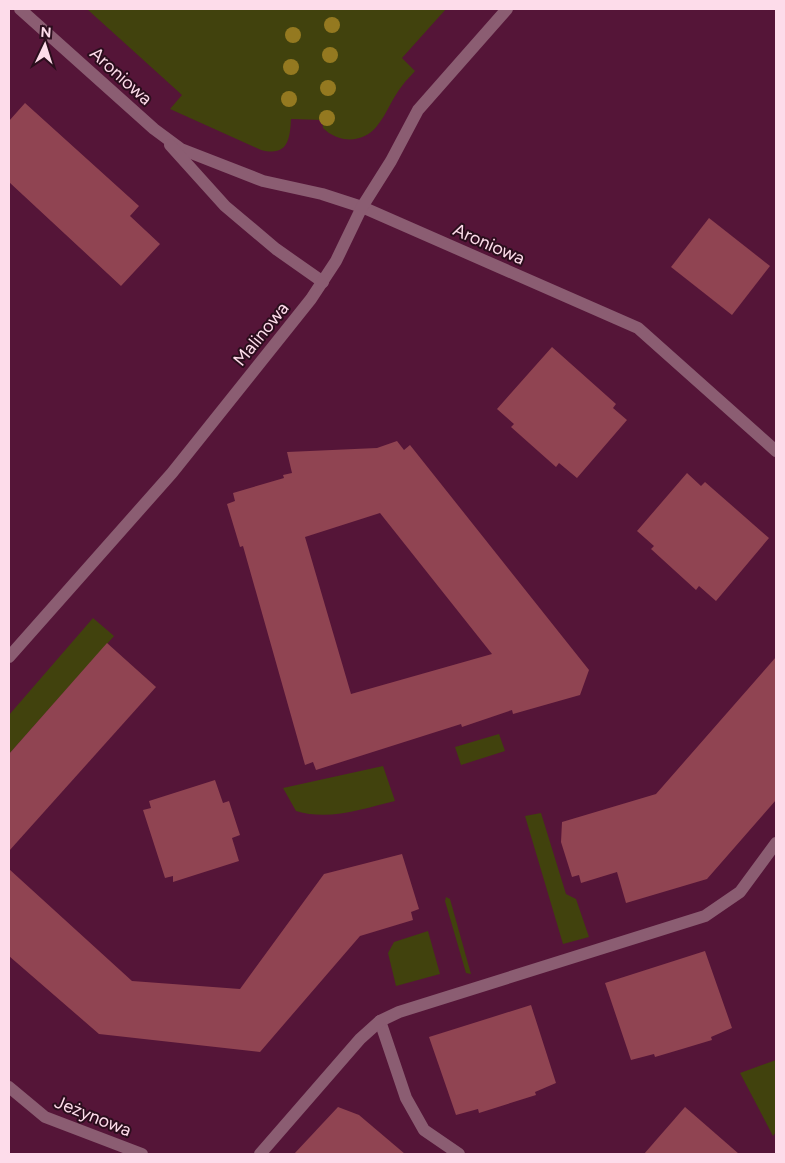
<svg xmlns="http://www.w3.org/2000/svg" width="785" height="1163" font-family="Figtree,sans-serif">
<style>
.green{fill:#41420d}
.building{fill:#904452;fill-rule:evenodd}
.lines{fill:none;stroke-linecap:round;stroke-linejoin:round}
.service{stroke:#8b5d72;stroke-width:12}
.minor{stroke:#8b5d72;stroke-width:12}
.tree{fill:#947920}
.labels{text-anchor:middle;stroke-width:4;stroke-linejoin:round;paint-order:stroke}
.street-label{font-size:18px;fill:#fddcea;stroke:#2b0e1d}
</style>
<rect width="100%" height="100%" fill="#551538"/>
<!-- green -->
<g class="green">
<path d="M87,9H446L402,58L415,71C411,76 406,80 402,86C392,98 387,114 377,126C363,144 338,143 323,128L322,120L291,119C290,139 288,157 261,150L170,109L182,95Z"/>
<path d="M93,618L114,636L9,754V715Z"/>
<path d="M499,734L505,751L461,765L455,747Z"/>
<path d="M383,766L395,801C362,809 329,821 296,811L283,788Z"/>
<path d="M541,813L566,894L576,899L589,937L563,944L525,816Z"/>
<path d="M446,897L450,899L471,974L466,973L445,901Z"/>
<path d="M428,931L440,974L396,986L388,953L394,942Z"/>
<path d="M776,1060V1132L773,1136L740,1073Z"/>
</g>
<!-- building -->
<g class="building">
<path d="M25,103L139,206L130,216L160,244L121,286L9,182V121Z"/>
<path d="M709,218L770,266L732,315L671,267Z"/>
<path d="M552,347L616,404L613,408L627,420L577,478L559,463L556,467L511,427L514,424L497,409Z"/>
<path d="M397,441L404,450L410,445L589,670L580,695L513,714L512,710L462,727L461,724L316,770L313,762L305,765L243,546L240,547L227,504L235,501L233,493L284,478L283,475L292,473L287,452L377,448ZM380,513L492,654L351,694L305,537Z"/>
<path d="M687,473L701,486L705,482L769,538L716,601L699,586L696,590L651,549L654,546L637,531Z"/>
<path d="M107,643L156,687L9,851V754Z"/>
<path d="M776,657V800L707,879L626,903L617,872L581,883L579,875L572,877L561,842L562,822L656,794Z"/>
<path d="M215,780L223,803L229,801L240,835L232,838L239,861L173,882V876L165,878L143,810L151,808L149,801Z"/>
<path d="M402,854L419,909L411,912L413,920L360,936L260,1052L99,1034L9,956V869L132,981L240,989L324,874Z"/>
<path d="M705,951L732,1028L711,1037L712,1040L682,1049L655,1057L654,1054L631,1060L605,983Z"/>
<path d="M531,1005L556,1083L535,1092L536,1095L479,1113L478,1109L456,1115L429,1037Z"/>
<path d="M338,1107L359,1115L405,1154H294Z"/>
<path d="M685,1107L739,1154H644Z"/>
</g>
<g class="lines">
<!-- service -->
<g class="service">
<path d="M380,1021L406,1098L424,1130L459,1154"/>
<path d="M260,1154L360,1039L380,1021L399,1012L705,916L740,892L776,843"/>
</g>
<!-- minor -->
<g class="minor">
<path d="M20,9L154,129L181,149L263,181L322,194L362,207L638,328L776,451"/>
<path d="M170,145L225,206L276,249L323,282"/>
<path d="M9,657L172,473L311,299L336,261L362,207L391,161L418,110L507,9"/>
<path d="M9,1087L45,1117L142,1154"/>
</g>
</g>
<!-- trees -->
<g class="tree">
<circle cx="332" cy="25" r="8"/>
<circle cx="293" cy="35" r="8"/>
<circle cx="330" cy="55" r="8"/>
<circle cx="291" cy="67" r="8"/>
<circle cx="328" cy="88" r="8"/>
<circle cx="289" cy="99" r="8"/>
<circle cx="327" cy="118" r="8"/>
</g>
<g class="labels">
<!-- street labels -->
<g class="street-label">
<text transform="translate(121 76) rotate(42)" y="6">Aroniowa</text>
<text transform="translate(489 244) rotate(24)" y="6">Aroniowa</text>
<text transform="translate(261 334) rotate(-51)" y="6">Malinowa</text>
<text transform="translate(93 1116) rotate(22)" y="6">Jeżynowa</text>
</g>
</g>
<!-- border -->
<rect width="785" height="1163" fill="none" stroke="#fddcea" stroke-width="20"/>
<!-- north arrow -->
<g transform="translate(45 45) rotate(4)" stroke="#2b0e1d" stroke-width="4" paint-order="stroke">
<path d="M0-4L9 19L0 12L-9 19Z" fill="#fddcea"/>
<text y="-8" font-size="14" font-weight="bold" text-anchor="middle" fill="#fddcea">N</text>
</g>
</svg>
